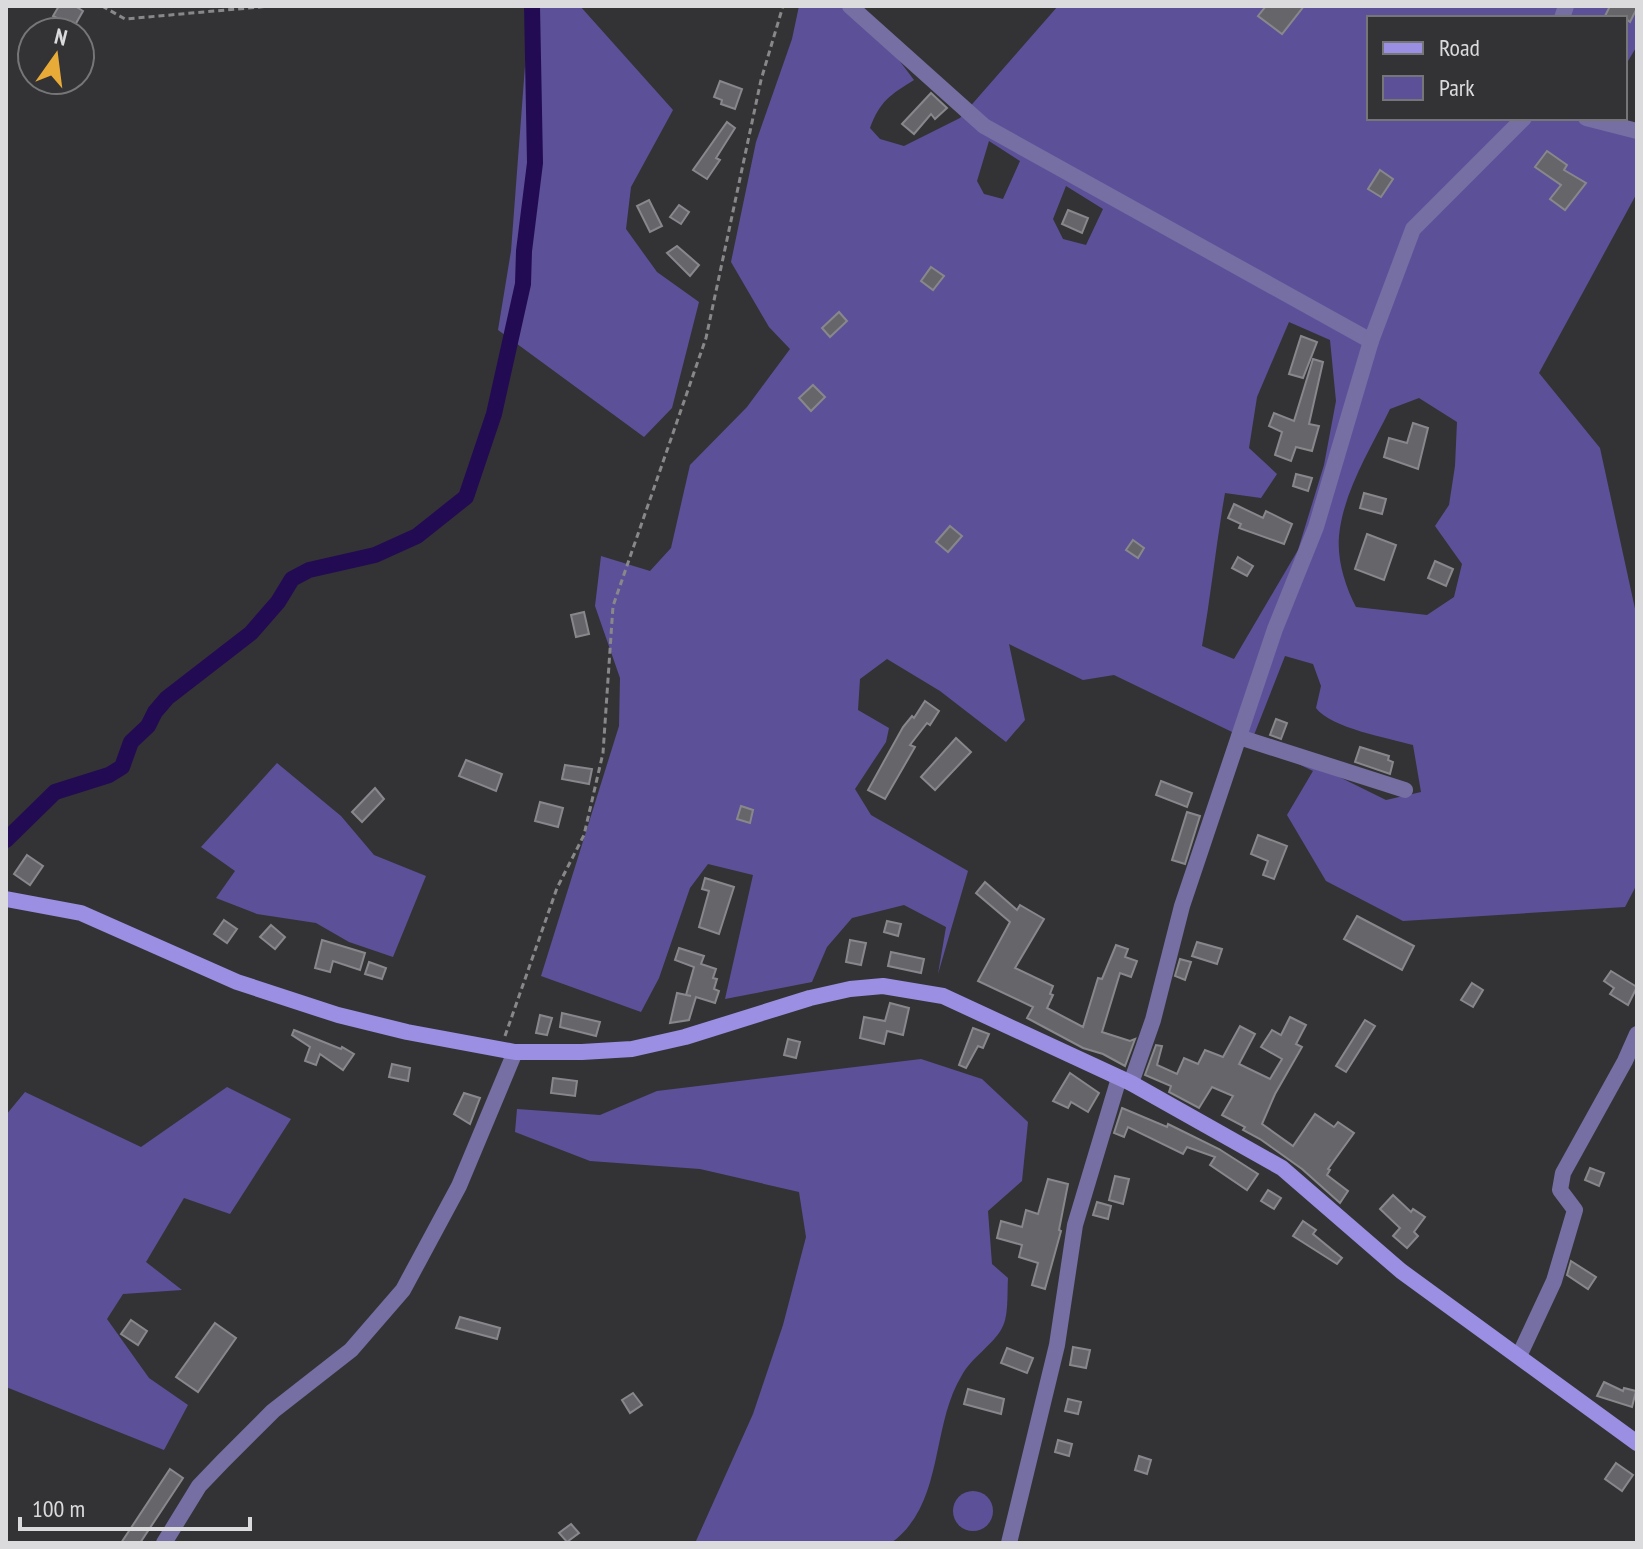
<svg xmlns="http://www.w3.org/2000/svg" width="1643" height="1549" font-family="'PT Sans Narrow',sans-serif">
<style>
.green{fill:#5c5198;fill-rule:evenodd}
.lines{fill:none;stroke-linecap:round;stroke-linejoin:round}
.canal{stroke:#230b54;stroke-width:16}
.building{fill:#66666a;stroke:#88888c;stroke-width:2}
.path{stroke:#88888b;stroke-width:3;stroke-dasharray:6 4;stroke-linecap:butt}
.street{stroke:#756fa4;stroke-width:16}
.secondary{stroke:#9a8fe3;stroke-width:16}
</style>
<rect width="100%" height="100%" fill="#333336"/>
<!-- green -->
<g class="green">
<path d="M535,6H580L673,110L631,187L626,229L657,272L699,302L672,408L644,437L498,330L511,251L526,53Z"/>
<path d="M799,6H858L914,80C890,95 880,101 870,128L880,139L904,146L960,118L1058,6H1637V46L1625,66V18H1369V118H1621L1637,136V193L1539,373L1600,448L1637,618V884L1625,907L1403,921L1326,881L1287,815L1313,771L1114,675L1083,680L1009,644L1025,720L1006,742L940,691L887,659L860,679L858,710L889,728L886,742L855,789L871,815L968,871L938,974L946,927L904,905L852,918L827,947L812,982L725,999L753,875L708,864L690,888L659,978L641,1012L541,976L619,726L620,678L595,606L601,556L650,571L671,548L690,465L747,407L790,349L769,327L731,262L756,142L792,39ZM989,141L1020,161L1003,199L984,194L977,181ZM1066,186L1103,209L1086,245L1063,239L1053,219ZM1289,322L1330,340L1336,401L1324,465L1298,550L1234,659L1202,646C1211,595 1216,544 1225,493L1261,498L1277,474L1249,448L1257,397ZM1419,398L1457,422L1455,466L1449,505L1435,526L1462,564L1454,597L1427,615L1356,607C1345,586 1337,560 1339,536C1343,492 1371,448 1390,409ZM1285,656L1313,664L1321,686L1316,708C1331,728 1388,738 1413,745L1421,792L1386,800L1254,735Z"/>
<path d="M277,763L341,816L374,855L426,876L393,957L349,942L316,923L257,914L216,898L235,871L201,847Z"/>
<path d="M921,1059L982,1079L1028,1122L1022,1181L988,1211L992,1264L1008,1278C1007,1292 1009,1316 1002,1328C993,1345 972,1357 962,1375C930,1427 945,1504 891,1543H702L696,1541L753,1414L783,1325L806,1237L799,1192L700,1169L590,1161L515,1132L517,1109L600,1115L657,1091Z"/>
<path d="M227,1087L291,1119L230,1214L184,1198L146,1262L182,1290L123,1294L107,1319L149,1378L188,1405L164,1450L6,1387V1115L25,1092L141,1147Z"/>
<circle cx="973" cy="1511" r="20"/>
</g>
<g class="lines">
<!-- canal -->
<path class="canal" d="M6,840L55,792L109,775L122,767L131,742L148,726L155,712L167,698L251,633L278,602L292,579L309,570L375,555L417,536L466,497L494,414L523,284L524,251L535,163L532,6"/>
</g>
<!-- building -->
<g class="building">
<path d="M59,6H75L83,11L74,27L53,16Z"/>
<path d="M1266,6H1304L1282,34L1258,16Z"/>
<path d="M1610,6H1637V8L1630,22L1625,18H1604Z"/>
<path d="M720,81L742,89L735,109L721,104L722,100L714,97Z"/>
<path d="M931,93L947,108L935,119L931,114L914,134L902,124Z"/>
<path d="M727,122L735,128L716,158L720,160L707,179L693,170Z"/>
<path d="M1547,151L1567,165L1564,170L1586,183L1565,210L1550,199L1561,185L1535,167Z"/>
<path d="M1380,170L1393,179L1381,197L1368,189Z"/>
<path d="M649,200L662,226L650,232L637,206Z"/>
<path d="M679,205L689,212L681,224L670,217Z"/>
<path d="M1068,210L1088,218L1082,233L1062,224Z"/>
<path d="M677,246L699,265L690,276L667,253Z"/>
<path d="M931,267L944,276L933,290L921,281Z"/>
<path d="M839,312L847,321L830,337L822,328Z"/>
<path d="M1301,336L1317,342L1303,378L1289,374Z"/>
<path d="M1313,359L1323,362L1309,424L1319,426L1312,451L1296,447L1291,461L1275,455L1282,432L1269,426L1274,413L1294,421Z"/>
<path d="M813,385L825,397L811,411L799,398Z"/>
<path d="M1413,423L1428,428L1418,469L1384,457L1389,438L1407,443Z"/>
<path d="M1296,474L1312,478L1308,491L1293,486Z"/>
<path d="M1364,493L1386,499L1382,514L1360,508Z"/>
<path d="M1234,504L1263,518L1266,511L1292,524L1284,544L1239,528L1241,524L1228,518Z"/>
<path d="M950,526L962,536L948,552L936,542Z"/>
<path d="M1367,534L1396,545L1384,580L1355,569Z"/>
<path d="M1133,540L1144,548L1138,558L1126,550Z"/>
<path d="M1238,557L1253,566L1247,576L1232,568Z"/>
<path d="M1435,561L1453,569L1446,586L1428,578Z"/>
<path d="M584,612L589,634L576,637L571,615Z"/>
<path d="M925,701L939,711L930,725L927,723L910,745L915,747L885,799L868,790L903,727L912,716L914,718Z"/>
<path d="M1276,719L1287,723L1281,739L1270,735Z"/>
<path d="M956,738L971,752L935,790L921,777Z"/>
<path d="M1360,747L1389,756L1388,760L1393,762L1390,774L1355,762Z"/>
<path d="M466,760L502,774L496,791L459,776Z"/>
<path d="M565,765L592,769L589,784L562,779Z"/>
<path d="M1161,781L1192,793L1187,807L1156,795Z"/>
<path d="M375,788L384,799L362,822L352,812Z"/>
<path d="M540,802L563,808L558,827L535,821Z"/>
<path d="M741,806L753,810L750,823L737,819Z"/>
<path d="M1187,812L1200,816L1185,864L1172,860Z"/>
<path d="M1258,835L1287,846L1274,879L1263,875L1268,861L1251,854Z"/>
<path d="M27,855L43,866L30,885L14,874Z"/>
<path d="M705,878L734,887L719,934L699,927L709,891L702,889Z"/>
<path d="M985,882L1017,910L1020,905L1044,919L1015,968L1053,986L1050,994L1053,995L1047,1008L1083,1027L1098,978L1102,979L1116,945L1128,949L1125,957L1137,961L1131,977L1120,973L1102,1032L1130,1041L1135,1039L1125,1066L1103,1054L1083,1048L1027,1018L1033,1007L978,981L1010,922L976,893Z"/>
<path d="M1357,916L1414,946L1402,970L1344,939Z"/>
<path d="M224,920L237,929L227,943L214,934Z"/>
<path d="M887,921L901,924L898,936L884,932Z"/>
<path d="M271,925L285,937L275,949L260,937Z"/>
<path d="M322,940L365,953L360,970L333,961L330,972L315,968Z"/>
<path d="M850,940L866,943L861,965L846,962Z"/>
<path d="M1197,942L1222,949L1217,964L1192,956Z"/>
<path d="M679,948L704,956L701,964L716,969L713,978L717,979L714,989L719,991L715,1003L696,997L689,1020L670,1023L677,993L691,996L686,995L694,967L675,960Z"/>
<path d="M891,952L924,959L921,973L888,966Z"/>
<path d="M1180,959L1191,962L1185,980L1175,976Z"/>
<path d="M369,962L386,968L382,979L365,974Z"/>
<path d="M1611,971L1637,987L1628,1005L1610,994L1614,988L1604,981Z"/>
<path d="M1472,983L1483,990L1473,1007L1461,1000Z"/>
<path d="M890,1003L909,1008L903,1035L887,1031L884,1044L860,1038L864,1017L885,1021Z"/>
<path d="M562,1013L600,1022L596,1036L560,1027Z"/>
<path d="M540,1015L552,1018L547,1035L536,1033Z"/>
<path d="M1290,1017L1306,1025L1296,1044L1302,1047L1275,1094L1262,1124L1293,1146L1315,1114L1334,1127L1338,1122L1354,1133L1328,1169L1330,1170L1327,1175L1348,1191L1340,1203L1302,1169L1260,1139L1243,1130L1245,1127L1222,1115L1233,1096L1212,1087L1199,1108L1169,1092L1171,1086L1145,1075L1156,1045L1162,1046L1157,1065L1177,1074L1184,1058L1198,1064L1205,1050L1223,1057L1240,1026L1255,1034L1239,1064L1270,1079L1282,1059L1261,1047L1272,1030L1281,1035Z"/>
<path d="M1365,1020L1375,1026L1346,1072L1336,1066Z"/>
<path d="M973,1028L989,1034L983,1048L978,1046L966,1068L959,1065Z"/>
<path d="M294,1030L341,1049L342,1047L354,1054L343,1070L320,1054L316,1065L305,1061L310,1047L292,1035Z"/>
<path d="M788,1039L800,1042L796,1058L784,1055Z"/>
<path d="M392,1064L410,1068L408,1081L389,1077Z"/>
<path d="M1070,1073L1099,1093L1088,1112L1071,1102L1068,1108L1053,1101Z"/>
<path d="M553,1078L577,1081L575,1096L551,1093Z"/>
<path d="M464,1093L480,1098L470,1124L454,1114Z"/>
<path d="M1122,1108L1167,1127L1168,1124L1219,1149L1258,1174L1247,1190L1210,1165L1215,1157L1187,1147L1183,1154L1128,1127L1124,1137L1114,1133Z"/>
<path d="M1590,1168L1604,1173L1599,1186L1585,1180Z"/>
<path d="M1115,1176L1129,1179L1123,1204L1109,1200Z"/>
<path d="M1048,1179L1068,1184L1059,1230L1061,1231L1045,1289L1032,1285L1038,1263L1019,1257L1022,1245L997,1238L1001,1221L1022,1227L1026,1210L1038,1214Z"/>
<path d="M1268,1190L1281,1198L1274,1209L1261,1201Z"/>
<path d="M1393,1195L1411,1212L1413,1209L1425,1217L1414,1232L1418,1236L1407,1248L1393,1236L1400,1228L1380,1209Z"/>
<path d="M1097,1202L1111,1206L1108,1219L1093,1215Z"/>
<path d="M1303,1221L1316,1230L1313,1234L1342,1258L1337,1264L1293,1236Z"/>
<path d="M1571,1261L1596,1277L1588,1289L1567,1275Z"/>
<path d="M460,1317L500,1328L497,1339L456,1328Z"/>
<path d="M131,1320L147,1331L138,1345L121,1334Z"/>
<path d="M215,1323L236,1338L198,1392L176,1377Z"/>
<path d="M1073,1347L1090,1350L1086,1368L1070,1365Z"/>
<path d="M1007,1348L1033,1358L1027,1373L1001,1363Z"/>
<path d="M1604,1382L1623,1391L1624,1388L1636,1391L1632,1407L1597,1396Z"/>
<path d="M968,1389L1004,1399L1001,1414L964,1404Z"/>
<path d="M633,1393L642,1405L630,1413L622,1400Z"/>
<path d="M1068,1399L1081,1402L1078,1414L1065,1411Z"/>
<path d="M1058,1440L1072,1444L1069,1456L1055,1452Z"/>
<path d="M1139,1456L1151,1460L1147,1474L1135,1470Z"/>
<path d="M1616,1463L1633,1475L1622,1491L1605,1479Z"/>
<path d="M170,1469L183,1478L140,1543H121Z"/>
<path d="M571,1524L579,1533L567,1542L559,1533Z"/>
</g>
<g class="lines">
<!-- path -->
<g class="path">
<path d="M102,6L125,19L271,6"/>
<path d="M505,1036L557,888L584,835L603,753L613,606L706,338L761,80L783,6"/>
</g>
<!-- street -->
<g class="street">
<path d="M850,6L984,126L1371,341"/>
<path d="M1562,18L1566,6"/>
<path d="M1586,118L1637,131"/>
<path d="M1239,737L1405,790"/>
<path d="M1131,1083L1153,1020L1182,906L1275,629L1316,527L1371,341L1413,229L1524,118"/>
<path d="M1519,1356L1554,1281L1575,1210L1560,1190L1563,1173L1625,1061L1637,1034"/>
<path d="M164,1543L199,1486L223,1461L273,1411L351,1350L403,1290L459,1186L515,1052"/>
<path d="M1009,1543L1057,1345L1075,1225L1119,1078"/>
</g>
<!-- secondary -->
<path class="secondary" d="M6,899L81,913L237,982L338,1015L407,1032L515,1052H582L632,1049L685,1037L810,998L850,989L883,986L943,996L1131,1083L1282,1168L1401,1271L1637,1443"/>
</g>
<!-- border -->
<rect width="1643" height="1549" fill="none" stroke="#dbdbde" stroke-width="16"/>
<!-- legend -->
<rect x="1367" y="16" width="260" height="104" fill="#333336" stroke="#767679" stroke-width="2"/>
<rect x="1383" y="42" width="40" height="12" fill="#9a8fe3" stroke="#767679" stroke-width="2"/>
<text x="1439" y="56" font-size="24" fill="#dbdbde">Road</text>
<rect x="1383" y="76" width="40" height="24" fill="#5c5198" stroke="#767679" stroke-width="2"/>
<text x="1439" y="96" font-size="24" fill="#dbdbde">Park</text>
<!-- north arrow -->
<g transform="translate(56 56) rotate(14)"><circle r="38" fill="#333336" stroke="#767679" stroke-width="2"/>
<path d="M0-6L14 30L0 20L-14 30Z" fill="#e8ab37"/>
<text y="-12" font-size="22" font-weight="bold" text-anchor="middle" fill="#dbdbde">N</text>
</g>
<!-- scale -->
<path d="M20 1517v12h230v-12" fill="none" stroke="#dbdbde" stroke-width="4"/>
<text x="32" y="1517" font-size="24" fill="#dbdbde" stroke="#333336" stroke-width="6" paint-order="stroke">100 m</text>
</svg>
